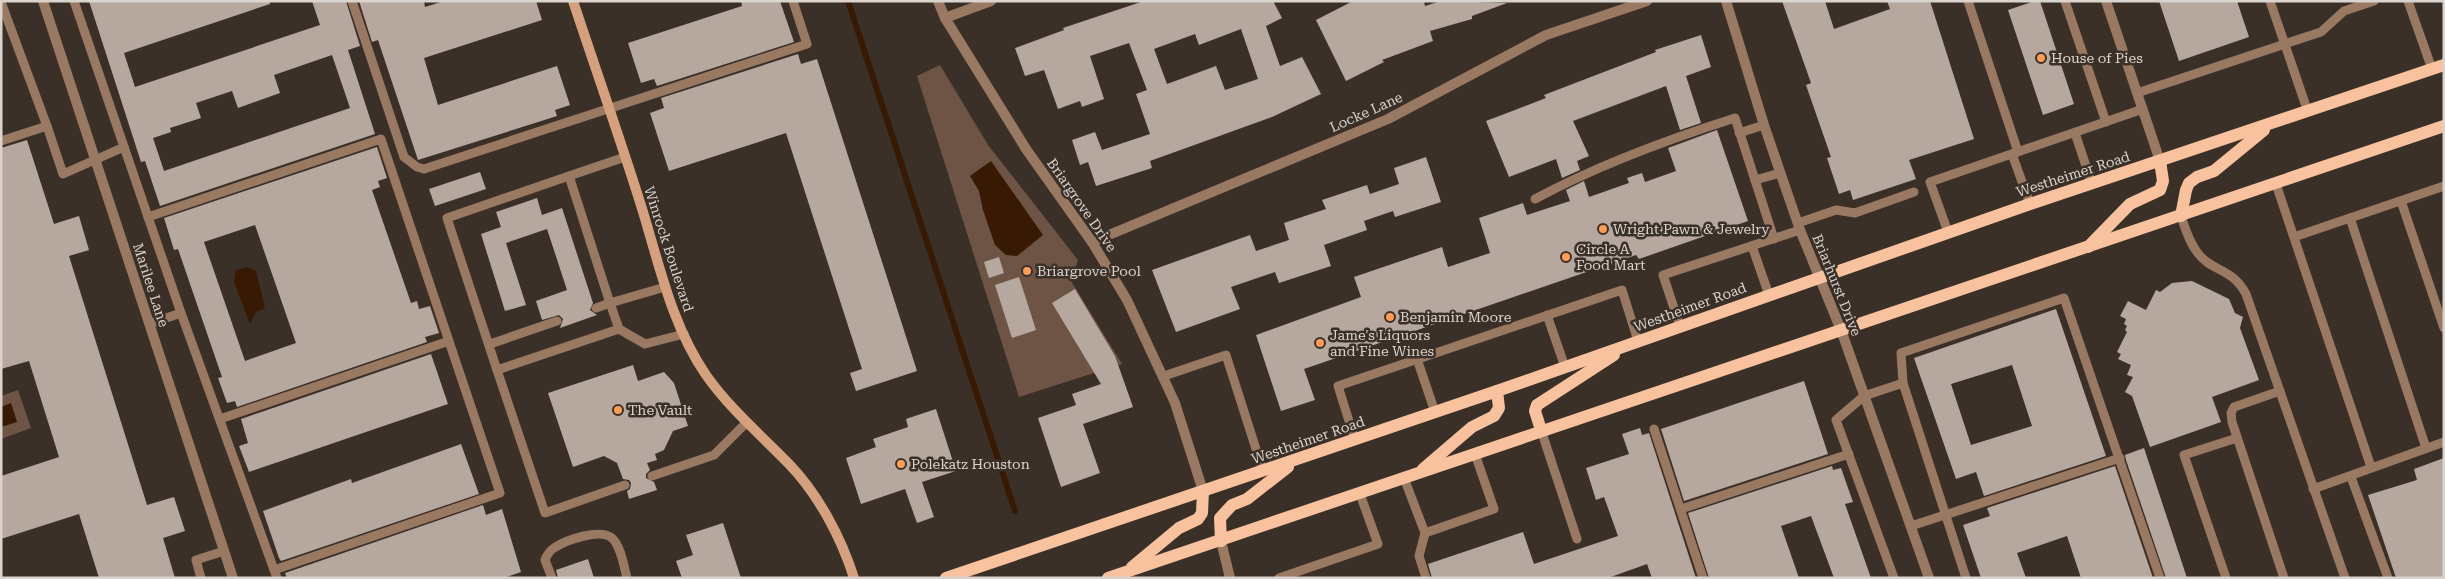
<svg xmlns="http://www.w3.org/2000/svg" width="2445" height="579" font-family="'Roboto Serif',serif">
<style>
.green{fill:#6d5444}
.water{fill:#371904}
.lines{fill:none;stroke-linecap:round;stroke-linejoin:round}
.stream{stroke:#371904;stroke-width:6}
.building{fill:#b6a89f;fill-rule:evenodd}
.lane{stroke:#9a7963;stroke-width:9}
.street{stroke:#9a7963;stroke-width:10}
.secondary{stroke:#d5a07d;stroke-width:10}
.primary{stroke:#f9c29e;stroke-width:12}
.poi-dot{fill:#fd9c56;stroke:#3b3028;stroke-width:2}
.labels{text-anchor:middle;stroke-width:5;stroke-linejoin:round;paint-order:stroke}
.poi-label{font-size:14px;fill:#dad3ce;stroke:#3b3028;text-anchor:start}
.street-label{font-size:14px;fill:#dad3ce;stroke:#3b3028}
</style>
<rect width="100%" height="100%" fill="#3b3028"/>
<!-- green -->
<g class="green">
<path d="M940,65L988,145L1078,260L1071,281L1122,364L1019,397L917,76Z"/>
<path d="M18,390L31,428L1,439V396Z"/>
</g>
<!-- water -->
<g class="water">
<path d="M991,161L1043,235L1017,256L1006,255L995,245L983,210L979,191L970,176Z"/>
<path d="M247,267L256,271L265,308L256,312L250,324L234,282L236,270Z"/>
<path d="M11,403L17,422L1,427V407Z"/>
</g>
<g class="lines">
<!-- stream -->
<path class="stream" d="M848,1L1015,511"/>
</g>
<!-- building -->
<g class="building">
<path d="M89,1H270V4L124,53L135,87L320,25L312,1H346L360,46L348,50L375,134L160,206L145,161L141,162ZM332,55L350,108L164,171L153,138L171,132L170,128L201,118L196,103L232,91L238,108L280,93L274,75Z"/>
<path d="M359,1H424L425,7L444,1H536L542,20L424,58L438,105L557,66L570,105L555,110L557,116L418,160L378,40L372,42Z"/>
<path d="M741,1H780L794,42L657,86L654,79L641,83L628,43L742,6Z"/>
<path d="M1144,1H1273L1282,18L1266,26L1280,66L1302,57L1321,94L1272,117L1150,161L1152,168L1096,186L1088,162L1080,165L1072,140L1095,132L1102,150L1150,134L1136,94L1147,90L1129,43L1090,56L1104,99L1082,107L1080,101L1058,109L1044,70L1025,76L1015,48L1064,30L1063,28ZM1241,29L1258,79L1225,90L1216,66L1167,84L1154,49L1195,34L1199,45Z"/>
<path d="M1353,1H1424L1425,6L1441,1L1507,3L1472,16V19L1430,31L1433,41L1382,60L1384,62L1346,81L1316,20Z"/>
<path d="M1782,1H1825L1834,29L1890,9L1887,1H1930L1974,139L1909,160L1916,179L1853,200L1850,190L1839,194L1827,158L1831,157L1806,85L1811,83Z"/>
<path d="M2035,1H2040L2074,104L2043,115L2008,10Z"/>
<path d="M2159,1H2237L2249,37L2179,61Z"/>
<path d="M1701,35L1711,67L1686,76L1701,123L1680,130L1666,86L1573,121L1589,156L1577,161L1580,170L1562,178L1556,159L1509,177L1486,121L1546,98L1544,95L1656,52L1655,50Z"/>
<path d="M798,54L801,64L817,59L917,371L856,391L850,373L862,369L786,133L669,171L650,113L664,108L661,98Z"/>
<path d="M1717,130L1748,221L1639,259L1636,255L1304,369L1315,400L1281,411L1256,335L1361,297L1354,277L1442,247L1448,267L1490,253L1479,218L1523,203L1527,215L1570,201L1566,190L1584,181L1589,197L1629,183L1627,178L1642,173L1645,182L1676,171L1668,148Z"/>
<path d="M27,140L54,224L79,216L89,250L69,256L147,505L174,497L185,531L163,538L175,578H99L79,514L1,539V476L59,457L29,361L1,369V148Z"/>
<path d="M377,147L387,178L378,181L380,187L372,190L411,303L417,301L419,309L430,306L439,333L425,337L427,342L237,407L235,401L227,403L218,378L222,377L178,249L174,250L164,218ZM255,225L296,343L245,361L204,242Z"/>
<path d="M1426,157L1441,202L1395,217L1393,211L1364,221L1367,230L1324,245L1331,266L1279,283L1275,272L1231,287L1240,309L1176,332L1152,270L1250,235L1256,251L1289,240L1284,223L1326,209L1322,200L1367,185L1370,194L1399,184L1394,168Z"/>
<path d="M480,172L486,189L435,206L429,189Z"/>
<path d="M537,198L542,215L562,208L593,303L590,310L597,315L560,328L563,319L559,315L542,320L536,301L567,290L547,229L506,243L526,305L505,311L481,234L501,227L496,212Z"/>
<path d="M999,257L1004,273L989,278L984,262Z"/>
<path d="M1019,277L1036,330L1012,338L995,285Z"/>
<path d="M2192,281L2229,299L2235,313L2243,317L2240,328L2259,380L2212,397L2221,422L2150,447L2132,396L2125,392L2133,377L2127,375L2131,365L2118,359L2121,354L2117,352L2127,332L2125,330L2127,326L2124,324L2126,319L2120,316L2128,301L2146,310L2156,290L2160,292L2172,283Z"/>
<path d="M1075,289L1115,356L1133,407L1083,424L1100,473L1061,487L1038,418L1076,405L1072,394L1101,384L1052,303Z"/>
<path d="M2056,309L2106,456L1984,496L1976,472L1956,479L1914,358ZM2012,365L2032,426L1971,445L1951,384Z"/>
<path d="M431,354L448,404L249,472L239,446L248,443L241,419Z"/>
<path d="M633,365L638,381L664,372L674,383L688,426L673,431L664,450L655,454L657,460L647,463L650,470L646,474V478L654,482L657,490L629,499L627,491L630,489L631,483L629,480L623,479L617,463L604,456L573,467L548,393Z"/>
<path d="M1804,381L1828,454L1684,501L1661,429Z"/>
<path d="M936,409L956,471L922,482L934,517L917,523L905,489L861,504L846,458L876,447L873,439L908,427L906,419Z"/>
<path d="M1640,428L1642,435L1649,433L1696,578H1652L1647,564L1608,578H1432L1428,564L1523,532L1534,564L1618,536L1604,497L1596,500L1586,468L1629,454L1622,434Z"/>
<path d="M461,444L479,494L281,561L279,558L263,511L351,479L352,483Z"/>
<path d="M2144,448L2187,578H2166L2126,460L2125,455Z"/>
<path d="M2444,458V578H2396L2368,495L2417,480L2414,469Z"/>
<path d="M1832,466L1833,470L1841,468L1853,502L1845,504L1871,578H1834L1811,516L1781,526L1799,578H1709L1688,513Z"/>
<path d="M2115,466L2153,578H2081L2067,536L2017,553L2026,578H1981L1963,525L1990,516L1987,508Z"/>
<path d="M483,505L486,515L502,509L521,572L504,578H287L285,573Z"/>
<path d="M723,523L741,578H682L676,561L693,555L686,535Z"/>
<path d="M588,559L594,578H558L556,570Z"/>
</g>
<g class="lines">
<!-- lane -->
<g class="lane">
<path d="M74,1L181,313L277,578"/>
<path d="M352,1L404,157L417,167L424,169L807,44L793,1"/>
<path d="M1968,1L2018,152"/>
<path d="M2065,1L2106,122"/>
<path d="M2270,1L2308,112"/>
<path d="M2408,1L2432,69"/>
<path d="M1,2L47,126"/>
<path d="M2137,93L2321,32L2344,11L2374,1"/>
<path d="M1739,133L1764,125"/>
<path d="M2075,133L2092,184"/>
<path d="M1,141L47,126L63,174L124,147"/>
<path d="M2012,154L2030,204"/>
<path d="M625,157L569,176L610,303L665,287"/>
<path d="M1755,180L1780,173"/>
<path d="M2276,184L2371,467"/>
<path d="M1535,199C1598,165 1666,140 1735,118L1774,239"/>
<path d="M2401,201L2444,328"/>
<path d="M2181,216C2185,228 2189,242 2197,252C2211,272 2232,267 2246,294L2345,578"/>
<path d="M148,217L381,139L500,493L274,570"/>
<path d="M2350,218L2426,448"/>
<path d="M1798,223L1836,210L1855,213L1914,192"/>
<path d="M1948,232L1930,182L2143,109"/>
<path d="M2294,237L2444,186"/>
<path d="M1752,246L1769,295"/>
<path d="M596,308L610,303L619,329"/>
<path d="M1547,315L1565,367"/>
<path d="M149,324L181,313"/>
<path d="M1680,326L1663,275L1800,230"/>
<path d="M490,344L557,321"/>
<path d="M1417,359L1435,412"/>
<path d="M497,370L447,218L569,176"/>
<path d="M1164,376L1226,355L1263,471"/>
<path d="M2280,391L2234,407L2231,413L2232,422L2284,578"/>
<path d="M220,419L449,341"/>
<path d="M1654,429L1703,578"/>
<path d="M1541,430L1577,539"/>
<path d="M1355,440L1338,386L1622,290L1638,341"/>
<path d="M652,476L714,455L747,422"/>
<path d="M2351,477L2388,578"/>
<path d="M1404,478L1425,533L1419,556L1426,578"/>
<path d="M625,485L545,513L497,370L619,329L645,344L684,334"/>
<path d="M2313,489L2444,442"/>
<path d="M1681,509L1849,454"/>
<path d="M1911,526L2120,458"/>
<path d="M1425,533L1494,509L1475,454"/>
<path d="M201,578L196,560L224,551"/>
<path d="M552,578L545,560C547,555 549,551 554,548C566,540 600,528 612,538C621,546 624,567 627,578"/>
<path d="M1279,578L1378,544L1360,494"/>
<path d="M1894,578L1836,420L1864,396L1903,383"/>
<path d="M1966,578L1903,383L1901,353L2064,298L2160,578"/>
<path d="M2226,578L2184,455L2237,438"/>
</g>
<!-- street -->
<g class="street">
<path d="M43,1L233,578"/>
<path d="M938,1L945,18L1026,149L1092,242L1127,300L1175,403L1203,491"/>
<path d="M1726,1L1764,125L1800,230L1841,330L1929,578"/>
<path d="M2106,1L2160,161"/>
<path d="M945,18L991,1"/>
<path d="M1092,242L1388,119L1546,35L1647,1"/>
<path d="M1221,541L1230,578"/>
</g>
<!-- secondary -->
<path class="secondary" d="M573,1C595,67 618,133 639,199C658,258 670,323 706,375C729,408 761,435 789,464C818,494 841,537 854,578"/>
<!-- primary -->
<g class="primary">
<path d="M2181,216L2186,190L2189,183L2197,177L2214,171L2264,130"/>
<path d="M2088,247L2130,204L2160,190L2163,181L2160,161"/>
<path d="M1541,430L1535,411L1537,405L1614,355"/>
<path d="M1423,469L1472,427L1494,416L1499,408L1497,391"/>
<path d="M1221,541L1220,518L1232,505L1247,499L1288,467"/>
<path d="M1132,567L1179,528L1198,519L1202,513L1203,491"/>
<path d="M946,578L1497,391L2030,204L2444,65"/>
<path d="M1108,578L2444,126"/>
</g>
</g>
<!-- markers -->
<g class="poi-dot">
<circle cx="2041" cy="58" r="5"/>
<circle cx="1603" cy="229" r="5"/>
<circle cx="1566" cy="257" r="5"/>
<circle cx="1027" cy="271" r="5"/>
<circle cx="1390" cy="317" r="5"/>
<circle cx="1320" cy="343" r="5"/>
<circle cx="618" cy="410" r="5"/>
<circle cx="901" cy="464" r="5"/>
</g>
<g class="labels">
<!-- poi labels -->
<g class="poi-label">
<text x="2051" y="63">House of Pies</text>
<text x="1613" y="234">Wright Pawn &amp; Jewelry</text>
<text x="1576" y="254">Circle A<tspan x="1576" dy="16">Food Mart</tspan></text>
<text x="1037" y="276">Briargrove Pool</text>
<text x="1400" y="322">Benjamin Moore</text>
<text x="1330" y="340">Jame's Liquors<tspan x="1330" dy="16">and Fine Wines</tspan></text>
<text x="628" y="415">The Vault</text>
<text x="911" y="469">Polekatz Houston</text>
</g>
<!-- street labels -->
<g class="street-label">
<text transform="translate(1366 112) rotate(-24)" y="5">Locke Lane</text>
<text transform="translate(2073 174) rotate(-18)" y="5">Westheimer Road</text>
<text transform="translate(1082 205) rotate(55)" y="5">Briargrove Drive</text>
<text transform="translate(669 249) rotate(72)" y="5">Winrock Boulevard</text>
<text transform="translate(151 285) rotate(72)" y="5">Marilee Lane</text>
<text transform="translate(1837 285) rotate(68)" y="5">Briarhurst Drive</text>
<text transform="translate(1690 307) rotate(-20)" y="5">Westheimer Road</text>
<text transform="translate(1308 440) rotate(-19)" y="5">Westheimer Road</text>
</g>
</g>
<!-- border -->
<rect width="2445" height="579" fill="none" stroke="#dad3ce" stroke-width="5"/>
</svg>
